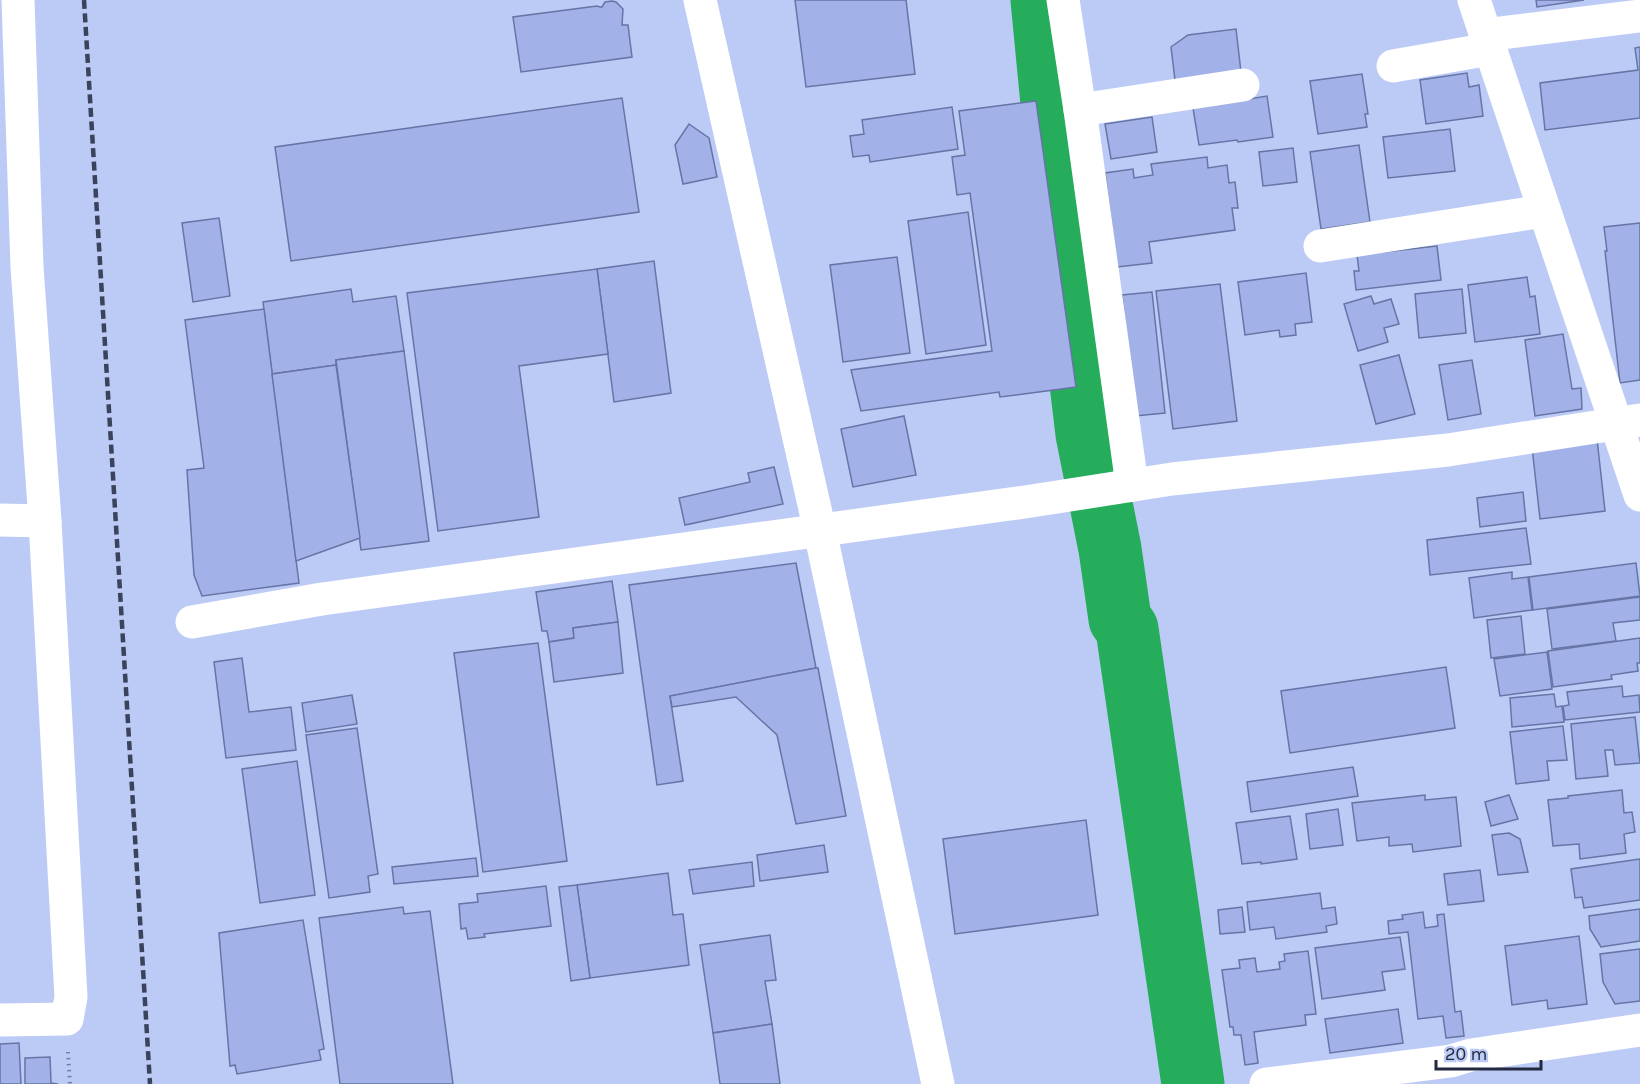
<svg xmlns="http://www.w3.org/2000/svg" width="1640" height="1084" font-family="Karla,sans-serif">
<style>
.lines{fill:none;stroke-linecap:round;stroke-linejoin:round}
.river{stroke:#26ad5c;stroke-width:63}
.building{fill:#a2b2e8;stroke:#6674a6;stroke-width:1.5}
.path{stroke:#737d9f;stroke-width:4;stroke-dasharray:1.5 4.5;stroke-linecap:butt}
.minor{stroke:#fff;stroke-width:33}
.rail{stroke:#3b425b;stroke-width:4.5;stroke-dasharray:9 4.5;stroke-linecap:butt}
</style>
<rect width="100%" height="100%" fill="#bccaf6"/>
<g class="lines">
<!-- river -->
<path class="river" d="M1042,0L1071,300L1087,434L1110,549L1120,619L1127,629L1193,1084"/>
</g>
<!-- building -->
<g class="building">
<path d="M795,0H906L915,74L806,87Z"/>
<path d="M1536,0H1584L1537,7Z"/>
<path d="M612,1L616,2L623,9L622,25H628L632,57L521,72L513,17L597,6L600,7H602L605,2Z"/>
<path d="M1236,29L1241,72L1175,80L1171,47L1188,35Z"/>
<path d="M1640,47V118L1545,130L1540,83L1638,70L1635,48Z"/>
<path d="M1467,73L1469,87L1479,85L1483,116L1426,124L1420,80Z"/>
<path d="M1362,74L1368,114H1365L1367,127L1318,134L1310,81Z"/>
<path d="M1267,96L1273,137L1238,142L1237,140L1199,145L1193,108Z"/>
<path d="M622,98L639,212L291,261L275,147Z"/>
<path d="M1036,101L1076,387L1000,397L999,392L861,411L851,370L992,351L970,193L957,195L952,157L965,155L959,111Z"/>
<path d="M952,107L958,149L870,162L869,155L853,157L850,136L864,134L862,120Z"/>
<path d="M1152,117L1157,152L1111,159L1105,124Z"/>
<path d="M689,124L709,138L717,177L683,184L675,145Z"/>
<path d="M1450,129L1455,171L1388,178L1383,137Z"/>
<path d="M1359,145L1370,222L1321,229L1310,152Z"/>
<path d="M1293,148L1297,182L1263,186L1259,152Z"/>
<path d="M1207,157L1208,168L1227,165L1229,183L1235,182L1238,208H1232L1235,230L1149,242L1152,263L1117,267L1105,173L1133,169L1134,178L1153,175L1151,164Z"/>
<path d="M968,212L986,345L926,354L908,221Z"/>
<path d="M219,218L230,296L193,302L182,223Z"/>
<path d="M1640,223V380L1620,383L1605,251H1607L1604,227Z"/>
<path d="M1437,246L1441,280L1356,290L1354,271H1359L1357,255Z"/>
<path d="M897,257L910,353L843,362L830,265Z"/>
<path d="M654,261L671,393L614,402L597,269Z"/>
<path d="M597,269L608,354L519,366L539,517L438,531L407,293Z"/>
<path d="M1306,273L1312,322L1295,324L1296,335L1280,337L1279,330L1245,335L1238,282Z"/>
<path d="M1527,277L1530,297L1535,296L1540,334L1475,342L1468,285Z"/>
<path d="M1220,284L1237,421L1173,429L1156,291Z"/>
<path d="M351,289L353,302L396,296L404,351L336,360V365L272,374L263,302Z"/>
<path d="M1462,289L1466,333L1419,338L1415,294Z"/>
<path d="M1152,292L1165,413L1135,416L1122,295Z"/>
<path d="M1371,296L1374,304L1391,299L1399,324L1384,328L1388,342L1358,351L1344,304Z"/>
<path d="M264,309L299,583L202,596L194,575L187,470L204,468L185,320Z"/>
<path d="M1563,334L1572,389L1581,388L1582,409L1535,416L1525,340Z"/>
<path d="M404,351L429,541L361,550L336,360Z"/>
<path d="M1399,355L1415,414L1376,424L1360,365Z"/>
<path d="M1472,360L1481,414L1448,420L1439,365Z"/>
<path d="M336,365L360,538L296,561L272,374Z"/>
<path d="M904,416L916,475L853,487L841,429Z"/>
<path d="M1597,439L1605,511L1540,519L1532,447Z"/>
<path d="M774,467L783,504L685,525L679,498L750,482L748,473Z"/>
<path d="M1523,492L1526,521L1480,527L1477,498Z"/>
<path d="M1526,528L1531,564L1430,575L1427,540Z"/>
<path d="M796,563L816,668L670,696L683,781L657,785L629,585Z"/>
<path d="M1636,563L1640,596L1533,610L1529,577Z"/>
<path d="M1512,572V579L1528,577L1532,610L1474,618L1469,578Z"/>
<path d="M612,581L618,622L573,628L574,638L549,642L547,631H542L536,592Z"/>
<path d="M1640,597V620L1613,623L1616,641L1552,649L1547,609Z"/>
<path d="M1521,616L1525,654L1491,658L1487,620Z"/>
<path d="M618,622L623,673L554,682L549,642L574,638L573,628Z"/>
<path d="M1640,638V663H1637L1638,671L1611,675L1612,679L1553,687L1548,651Z"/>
<path d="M538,643L567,861L483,872L454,653Z"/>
<path d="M1547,652L1552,689L1500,696L1494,659Z"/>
<path d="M242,658L249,712L291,707L296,750L226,758L214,662Z"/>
<path d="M1446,667L1455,728L1290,753L1281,691Z"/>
<path d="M816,668H818L846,816L796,824L777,735L736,697L672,707L670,696Z"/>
<path d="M1622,686L1623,697L1639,695L1640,712L1565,720L1563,706L1569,705L1567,692Z"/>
<path d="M1554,694L1556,707L1562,706L1564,722L1512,727L1510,698Z"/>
<path d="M352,695L357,724L306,732L302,703Z"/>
<path d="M1635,717L1640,763L1615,765L1613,750H1605L1608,776L1576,779L1571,724Z"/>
<path d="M1563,726L1567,760L1547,761L1549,780L1516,784L1510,732Z"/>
<path d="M357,728L378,874L368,876L370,892L329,898L306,735Z"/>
<path d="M297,761L315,895L260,903L242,769Z"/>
<path d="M1353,767L1358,796L1251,812L1247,782Z"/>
<path d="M1622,790L1624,813L1632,812L1635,832L1624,834L1626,853L1580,859L1579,844L1553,846L1548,800L1568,798V796Z"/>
<path d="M1425,795V800L1456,797L1461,846L1413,852L1412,844L1389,846V837L1357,841L1352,803Z"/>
<path d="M1509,795L1518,819L1491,826L1485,802Z"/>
<path d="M1338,809L1343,845L1310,849L1306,814Z"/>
<path d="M1290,816L1297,859L1261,864V862L1242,864L1236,823Z"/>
<path d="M1086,820L1098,915L955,934L943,839Z"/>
<path d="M1509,833L1520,839L1528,872L1498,875L1492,835Z"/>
<path d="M824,845L828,872L760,881L757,855Z"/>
<path d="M476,858L478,876L394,884L392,867Z"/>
<path d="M1640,859V900L1584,908L1582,897L1575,898L1571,869Z"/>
<path d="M752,862L754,886L693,894L689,870Z"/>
<path d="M1480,870L1484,901L1448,905L1444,874Z"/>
<path d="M668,873L673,915L683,914L689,965L590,978L577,885Z"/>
<path d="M577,885L590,978L571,981L559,887Z"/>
<path d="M546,886L551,926L484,934L485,937L468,939L466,928L461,929L459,904L478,902L477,894Z"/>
<path d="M1320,893L1322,909L1335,907L1337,924L1326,926L1327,932L1276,939L1274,927L1250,930L1247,902Z"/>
<path d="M403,907L404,914L430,911L453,1084H340L319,918Z"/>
<path d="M1242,907L1245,932L1220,934L1218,910Z"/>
<path d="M1640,909V941L1601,947L1590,929L1589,916Z"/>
<path d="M1423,912L1425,928L1438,926L1437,915L1444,914L1455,1012L1461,1011L1464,1036L1446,1038L1443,1016L1418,1019L1408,932L1389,934L1388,921L1403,919L1402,915Z"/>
<path d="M303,920L324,1049L319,1050L321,1060L237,1074L235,1065L230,1066L219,933Z"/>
<path d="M770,935L776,980L765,981L772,1024L713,1033L700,945Z"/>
<path d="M1579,936L1587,1004L1548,1009L1547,1000L1512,1005L1505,946Z"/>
<path d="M1400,937L1405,969L1382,972L1385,990L1322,999L1315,948Z"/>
<path d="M1640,949V1001L1615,1004L1603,982L1600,954Z"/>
<path d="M1308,951L1316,1014L1305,1015L1306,1025L1254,1032L1258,1063L1245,1065L1241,1035H1234L1233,1027H1230L1222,970L1240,968L1239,960L1255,958L1257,972L1280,969L1279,962L1285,961L1284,954Z"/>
<path d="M1398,1009L1403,1043L1330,1053L1325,1019Z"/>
<path d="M772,1024L780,1084H720L713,1033Z"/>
<path d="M19,1043L21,1084H0V1044Z"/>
<path d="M50,1057L51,1083L58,1084H25V1058Z"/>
</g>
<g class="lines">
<!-- path -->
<path class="path" d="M68,1052L70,1084"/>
<!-- minor -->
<g class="minor">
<path d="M700,0L820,531L938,1084"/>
<path d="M1063,0L1080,110L1132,485"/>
<path d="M1474,0L1640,495"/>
<path d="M1485,35L1640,16"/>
<path d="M1393,66L1490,49"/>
<path d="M1080,110L1243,85"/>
<path d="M1320,246L1544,211"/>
<path d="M0,520L45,521"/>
<path d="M192,622L322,599L1025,502L1172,479L1448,450L1640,420"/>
<path d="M0,1020L67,1019L71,997L45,521L27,267L18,0"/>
<path d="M1266,1084L1451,1061L1471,1055L1640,1030"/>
</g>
<!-- rail -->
<path class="rail" d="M84,0L150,1084"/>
</g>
<!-- scale -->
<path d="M1436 1060v9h105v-9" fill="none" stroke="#23293e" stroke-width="3"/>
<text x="1445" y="1060" font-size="18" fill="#23293e" stroke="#bccaf6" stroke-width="4.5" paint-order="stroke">20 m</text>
</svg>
